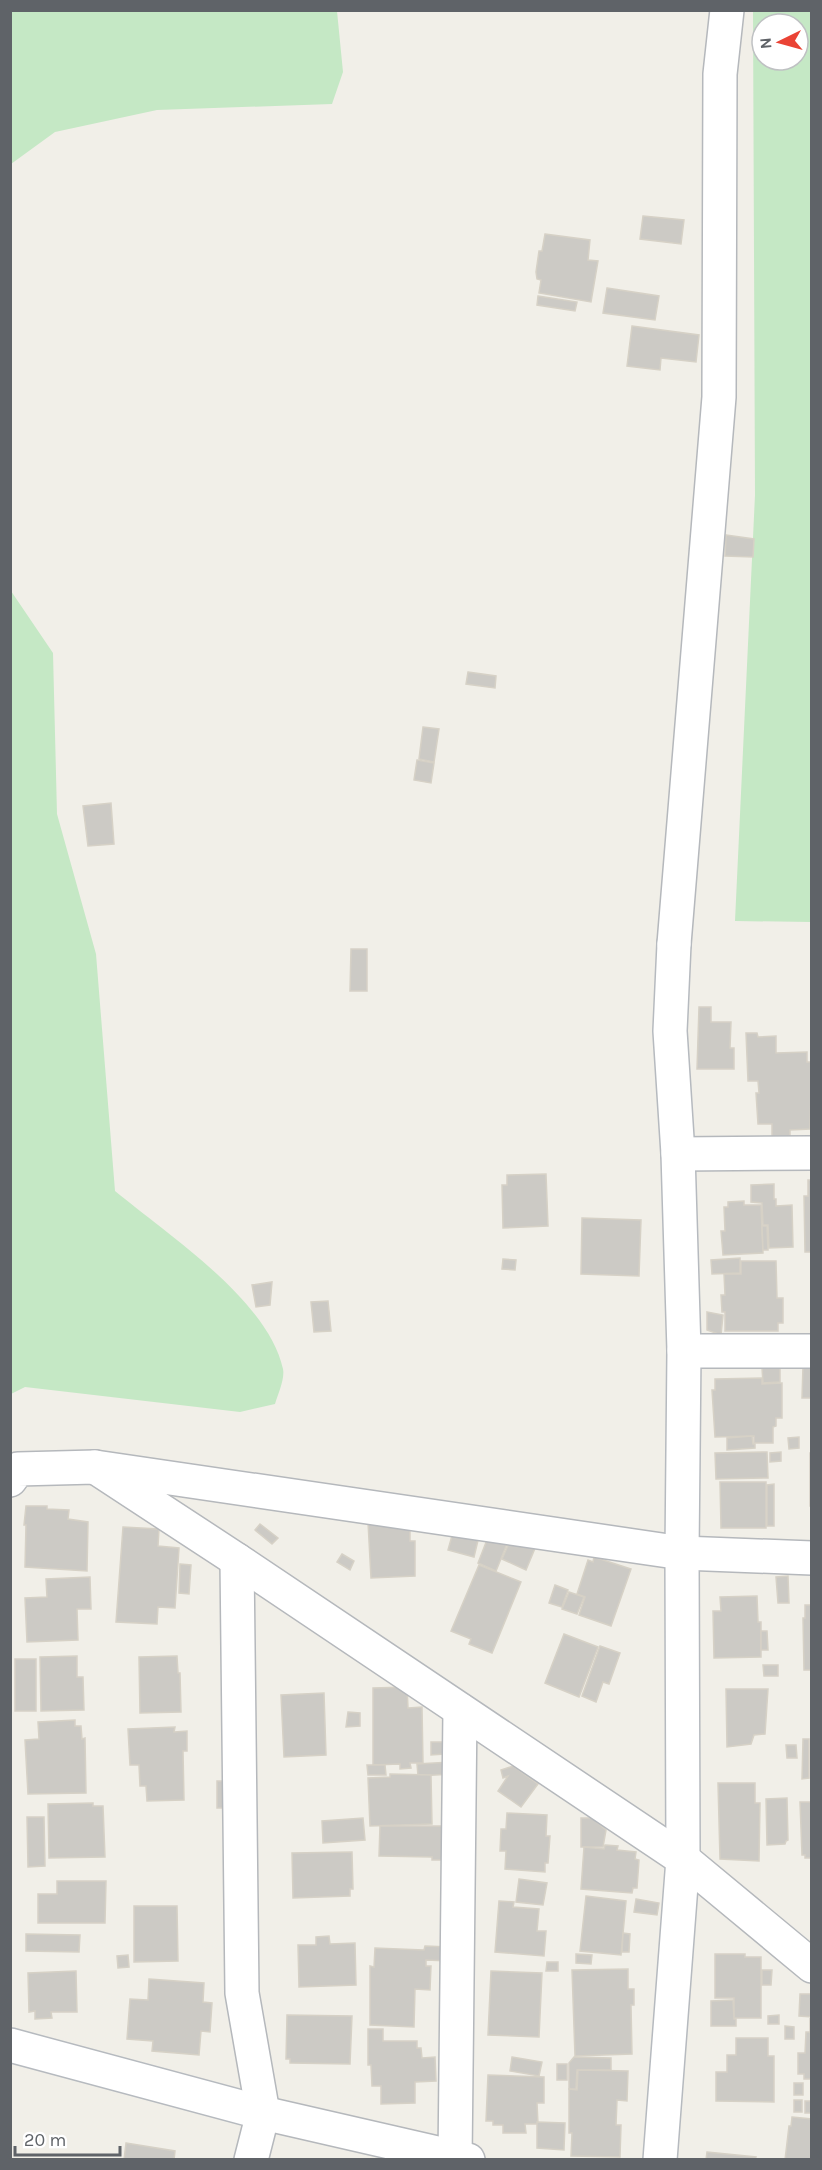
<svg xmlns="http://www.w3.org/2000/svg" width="822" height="2170" font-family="Karla,sans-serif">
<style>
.green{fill:#c5e8c5;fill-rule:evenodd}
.building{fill:#cccac5;stroke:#d6d1c6;stroke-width:1.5}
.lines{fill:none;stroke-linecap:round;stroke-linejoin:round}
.street-casing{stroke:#b5b8bc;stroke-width:36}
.secondary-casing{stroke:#b6babf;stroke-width:36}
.street{stroke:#fff;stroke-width:33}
.secondary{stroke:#fff;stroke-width:33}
</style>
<rect width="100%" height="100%" fill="#f1efe8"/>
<!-- green -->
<g class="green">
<path d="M11,10L337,11L343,72L332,104L157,110L55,132L11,164Z"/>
<path d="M753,11H811V922L735,921L755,495ZM762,24H798V60H762Z"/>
<path d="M11,591L53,653L57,814L96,954L115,1191C168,1235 268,1300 283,1369C285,1379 278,1394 275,1404L240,1412L25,1387L11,1394Z"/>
</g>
<!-- building -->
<g class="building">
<path d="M643,216L684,220L681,244L640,239Z"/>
<path d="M545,234L590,240L588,260L598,261L591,302L539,293L541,280L537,279L536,272L539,251H542Z"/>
<path d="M607,288L659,296L655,320L603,313Z"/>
<path d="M538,296L577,302L575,311L537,305Z"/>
<path d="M632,326L699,335L696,362L661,358L660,370L627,366Z"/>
<path d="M726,535L754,539L753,557L725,556Z"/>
<path d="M468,672L496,676L495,688L466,684Z"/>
<path d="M423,727L439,729L434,762L419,759Z"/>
<path d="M417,760L434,763L431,783L414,780Z"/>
<path d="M111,803L114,844L88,846L83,806Z"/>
<path d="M351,949H367V991H350Z"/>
<path d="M699,1007H711V1022H731L730,1048H734V1069H697Z"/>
<path d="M746,1033H757L758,1037L776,1036V1053L807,1052V1062H812L810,1129L790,1130V1136H772V1124H758L756,1093H759L758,1081H748Z"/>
<path d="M546,1174L548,1226L503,1228L502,1185H507V1175Z"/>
<path d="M808,1180H812V1252H805L804,1196H808Z"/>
<path d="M774,1184V1199H776V1206L792,1205L793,1247L769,1248L768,1225H763L762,1203L751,1202V1185Z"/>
<path d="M744,1201V1205H761L763,1253L723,1255L721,1231H725L724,1207H728V1202Z"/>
<path d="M582,1218L641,1220L639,1276L581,1274Z"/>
<path d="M762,1226H767L768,1250H763Z"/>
<path d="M740,1258V1273L712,1274L711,1260Z"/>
<path d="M503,1259L516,1260L515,1270L502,1269Z"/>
<path d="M741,1261H776L777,1298H783V1323H778V1331H725V1312H722L721,1295H725L724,1274H741Z"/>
<path d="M272,1282L270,1305L256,1307L252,1285Z"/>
<path d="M328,1301L331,1331L314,1332L311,1302Z"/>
<path d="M707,1312L723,1315L721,1335L707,1330Z"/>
<path d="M803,1366H812V1398H802Z"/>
<path d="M780,1367V1382L763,1383L762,1368Z"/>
<path d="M762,1378V1384L782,1383V1418H776V1426L773,1427V1443H754V1436L715,1437L712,1390H715V1379Z"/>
<path d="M752,1436L753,1444H755V1448L727,1450V1438Z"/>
<path d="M799,1437V1448L789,1449L788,1438Z"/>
<path d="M767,1452L768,1478L716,1479L715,1453Z"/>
<path d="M781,1452V1461L770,1462V1453Z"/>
<rect x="810" y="1453" width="2" height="53"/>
<path d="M720,1482H766V1528H721Z"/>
<path d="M774,1484V1526H767V1485Z"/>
<path d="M26,1506H47V1509L69,1510L68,1519L88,1522L87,1571L25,1567L26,1525H24Z"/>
<path d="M410,1521V1541H415V1576L371,1578L368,1522Z"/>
<path d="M260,1524L278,1538L272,1544L255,1530Z"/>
<path d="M455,1525L480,1532L474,1557L448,1550Z"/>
<path d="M123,1527L159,1529L158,1546L179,1548L175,1608L158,1607L157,1624L116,1622Z"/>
<path d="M490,1532L509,1539L496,1571L478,1563Z"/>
<path d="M512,1536L536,1546L526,1570L502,1559Z"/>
<path d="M342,1554L354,1561L350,1570L337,1562Z"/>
<path d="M594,1557L631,1569L611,1626L579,1615L585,1597L577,1594L588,1560L593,1562Z"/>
<path d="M180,1564L191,1565L189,1594L179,1593Z"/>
<path d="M479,1565L521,1582L492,1653L469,1644L471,1639L451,1631Z"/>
<path d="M788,1576L789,1603H778L776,1577Z"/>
<path d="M90,1577L91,1609H77L78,1640L27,1642L25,1598L47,1597L46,1579Z"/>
<path d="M555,1585L568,1590L562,1607L549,1603Z"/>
<path d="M569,1592L584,1597L577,1614L562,1609Z"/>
<path d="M757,1596L758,1622H761V1657L714,1658L713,1611H721L720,1597Z"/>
<path d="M805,1605H812V1670H804L803,1618H805Z"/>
<path d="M761,1631H767L768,1650H761Z"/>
<path d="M564,1634L598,1647L579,1697L545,1683Z"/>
<path d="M600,1646L620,1653L609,1684L603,1682L596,1702L582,1696Z"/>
<path d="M77,1656V1677H83L84,1710L41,1711L40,1657Z"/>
<path d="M177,1656L178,1673H180L181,1712L140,1713L139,1657Z"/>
<rect x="15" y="1659" width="21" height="52"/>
<path d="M763,1665H778V1676H764Z"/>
<path d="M407,1687L408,1708L422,1707L423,1763H410L411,1768L400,1769V1764L373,1765V1688Z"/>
<path d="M726,1689H768L765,1734L754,1735L751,1744L727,1747Z"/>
<path d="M324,1693L326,1755L284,1757L281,1695Z"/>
<path d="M348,1712L360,1713V1726L346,1727Z"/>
<path d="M75,1720V1726H81L82,1739L85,1738L86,1793L28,1794L25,1740L39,1739L38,1722Z"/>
<path d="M175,1727L174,1732L187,1731V1751H183L184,1800L147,1801L146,1786H140L139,1765H130L128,1729Z"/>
<path d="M803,1739H809V1778L802,1779Z"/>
<path d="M431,1742H445V1754L431,1755Z"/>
<path d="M786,1745H796L797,1758H787Z"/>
<path d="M451,1762L452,1774L418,1776L417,1764Z"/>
<path d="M367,1765H385L386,1775H368Z"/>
<path d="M513,1766L538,1784L521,1807L498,1791L508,1776L503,1778L501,1770Z"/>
<path d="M390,1774L431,1775L432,1824L370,1826L368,1778L390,1777Z"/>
<rect x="217" y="1781" width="22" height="27"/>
<path d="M718,1783H755V1803H760L759,1861L720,1859Z"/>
<path d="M787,1798L788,1840L786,1841L785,1844L767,1845L766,1799Z"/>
<path d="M800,1802H812V1858H805V1855H802Z"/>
<path d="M93,1803V1806H103L105,1857L49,1858L48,1804Z"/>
<path d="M507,1813L547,1815L546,1836H550L548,1863H545V1872L505,1869L506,1851H500L501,1829H506Z"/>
<path d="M27,1817H44L45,1866L28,1867Z"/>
<path d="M363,1818L365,1840L323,1843L322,1821Z"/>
<path d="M581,1818H592L606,1830L603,1847H581Z"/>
<path d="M380,1826H443V1860H432V1857L379,1856Z"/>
<path d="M605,1845L618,1846L617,1850L636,1852L635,1859L639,1860L637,1888H633L632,1893L581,1889L584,1847L604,1849Z"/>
<path d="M352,1852L353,1889H350V1896L293,1898L292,1853Z"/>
<path d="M519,1879L547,1883L543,1905L516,1902Z"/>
<path d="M57,1881H106L105,1923H38V1894H57Z"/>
<path d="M586,1896L626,1901L621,1955L580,1951Z"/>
<path d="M636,1899L659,1903L657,1915L634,1912Z"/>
<path d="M499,1901L514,1902L513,1907L539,1909L537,1931H546L544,1956L495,1952Z"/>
<path d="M134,1906H177L178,1961L134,1962Z"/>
<path d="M623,1933L630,1934L629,1952H622Z"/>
<path d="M26,1934L80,1935L79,1952L26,1951Z"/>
<path d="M329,1936L330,1944L355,1943L356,1985L299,1987L298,1945H316V1937Z"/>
<path d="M425,1946L449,1947V1961L426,1960V1966H431L430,1990L415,1989L414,2027L370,2025V1966L374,1967L375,1948L424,1950Z"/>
<path d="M576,1954L592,1955L591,1964L576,1963Z"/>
<path d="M715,1954H745V1957H761V2018H734V1998H715Z"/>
<path d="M128,1955L129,1967L118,1968L117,1956Z"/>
<path d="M547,1962H558V1971H546Z"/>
<path d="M628,1969V1989H634V2005H631L632,2054L575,2056L572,1970Z"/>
<path d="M762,1970H772L771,1985H762Z"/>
<path d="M76,1971L77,2012H51L52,2018L35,2019V2011L29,2012L28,1973Z"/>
<path d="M491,1971L542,1973L539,2037L488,2035Z"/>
<path d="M149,1979L204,1983L203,2002L212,2003L210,2032L201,2031L199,2055L152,2051L153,2041L127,2039L130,1999L148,2000Z"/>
<path d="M800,1994H812V2017L799,2016Z"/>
<path d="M733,2000L734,2019H736V2026H711V2001Z"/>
<path d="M287,2015L352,2016L350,2064L290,2063V2059H286Z"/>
<path d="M779,2015V2024H768V2016Z"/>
<path d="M810,2018L812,2079H804V2074H798V2053H805L806,2032H810Z"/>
<path d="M785,2026L794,2027V2039H785Z"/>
<path d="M368,2029H383V2041H417V2048H421L422,2058L435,2057L436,2081L415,2082V2103L381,2104V2086H372L371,2065H368Z"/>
<path d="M736,2038H768V2056H774V2102L716,2101V2072H727V2055H736Z"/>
<path d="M512,2057L542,2062L539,2076L510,2071Z"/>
<path d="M574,2057L611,2058V2070H577L576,2089H569V2063Z"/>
<rect x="557" y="2064" width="10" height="16"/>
<path d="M578,2070L628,2071L627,2101L617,2100L616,2125H621L620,2157L571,2156L572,2133H569V2089L577,2090Z"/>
<path d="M488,2075L544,2077V2103H537L538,2124H525L526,2133H503V2125H493V2121H486Z"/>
<rect x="794" y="2083" width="9" height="12"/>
<rect x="794" y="2100" width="8" height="12"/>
<rect x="805" y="2101" width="7" height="12"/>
<path d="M792,2117L812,2119V2160H785L789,2126H791Z"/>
<path d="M537,2122L565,2123L564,2150L537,2148Z"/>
<path d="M126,2143L175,2151L174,2160H124Z"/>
<path d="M707,2152L756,2157L755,2160H706Z"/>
</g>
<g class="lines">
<!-- street casing -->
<g class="street-casing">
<g id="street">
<path d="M674,944L719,397L720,74L727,10"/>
<path d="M678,1154L812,1153"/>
<path d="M684,1351H812"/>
<path d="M95,1467L237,1560L683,1859L812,1966"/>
<path d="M10,1480L18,1469L95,1467L682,1553L812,1558"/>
<path d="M237,1560L242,1993L263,2113L251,2160"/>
<path d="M263,2113L468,2160"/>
<path d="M455,2160L460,1710"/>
</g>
</g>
<!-- secondary casing -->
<g class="secondary-casing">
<g id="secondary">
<path d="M10,2045L263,2113"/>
<path d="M660,2160L683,1859L682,1553L684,1351L678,1154L670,1031L674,944"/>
</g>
</g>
<!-- street -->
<use href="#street" class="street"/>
<!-- secondary -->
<use href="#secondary" class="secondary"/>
</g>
<!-- border -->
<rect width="822" height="2170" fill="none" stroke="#5f6368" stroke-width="24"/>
<!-- north arrow -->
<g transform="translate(780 42) rotate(265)"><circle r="28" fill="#ffffff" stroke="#bfc1c3" stroke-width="1.5"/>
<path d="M0-4.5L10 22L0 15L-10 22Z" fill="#ea4335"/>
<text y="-9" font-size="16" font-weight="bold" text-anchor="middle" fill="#5f6368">N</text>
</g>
<!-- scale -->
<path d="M15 2146v9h105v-9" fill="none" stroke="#5f6368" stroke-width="3"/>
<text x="24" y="2146" font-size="18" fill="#5f6368" stroke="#ffffff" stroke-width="4.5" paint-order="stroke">20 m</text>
</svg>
